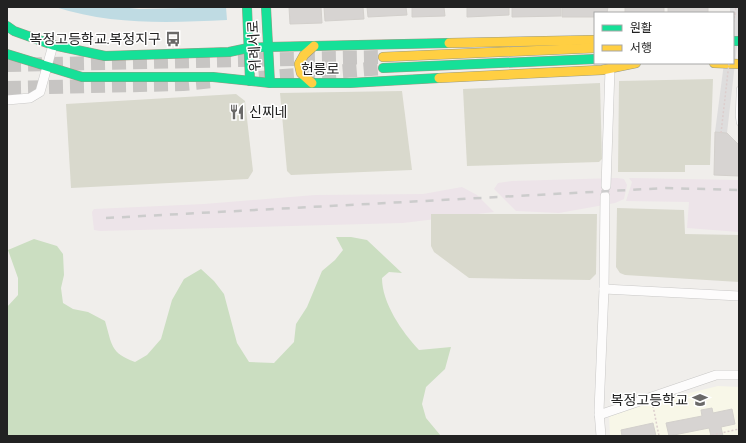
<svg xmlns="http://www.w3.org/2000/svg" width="746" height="443" font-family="'Sofia Sans Condensed','Noto Sans KR',sans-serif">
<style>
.industrial{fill:#ede4e9}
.education{fill:#f8f7e8}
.construction{fill:#d9d9cd}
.forest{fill:#cbdec1}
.water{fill:#bfdbe3}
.pier{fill:#dedddd}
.building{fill:#d7d4d2;stroke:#d3d0cc}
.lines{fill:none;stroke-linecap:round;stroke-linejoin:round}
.primary-tunnel{stroke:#c7c5c3;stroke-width:14;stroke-dasharray:14 7;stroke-linecap:butt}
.lane-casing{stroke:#c9c8c7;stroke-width:5.5}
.street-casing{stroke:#c9c8c7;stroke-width:10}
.fast-casing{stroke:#999a82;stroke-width:10}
.slow-casing{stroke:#999a82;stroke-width:10}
.path{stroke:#dccecd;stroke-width:1.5;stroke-dasharray:2 2;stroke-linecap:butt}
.lane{stroke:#fdfcfc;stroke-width:4.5}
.street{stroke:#fdfcfc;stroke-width:9}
.fast{stroke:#16e098;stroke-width:9}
.slow{stroke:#ffcf43;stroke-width:9}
.rail{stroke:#ccc;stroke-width:2.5;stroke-dasharray:8 8;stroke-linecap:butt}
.path-bridge{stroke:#dccecd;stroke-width:1.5;stroke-dasharray:2 2;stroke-linecap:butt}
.labels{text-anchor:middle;stroke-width:3;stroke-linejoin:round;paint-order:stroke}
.poi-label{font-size:14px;fill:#222;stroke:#fff;text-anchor:end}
.street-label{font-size:14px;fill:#222;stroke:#fff}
</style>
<rect width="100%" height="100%" fill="#f0eeeb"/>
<!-- industrial -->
<g class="industrial">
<path d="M617,178L624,179L627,185L624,199L615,203L559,213L516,211L494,189L498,183L512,181Z"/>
<path d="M629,178L739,180V232L687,228L689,202L626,201L632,182Z"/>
<path d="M462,187L477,195L494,212L403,223L100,231L94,230L92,212L94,209L204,204L315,195L423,194Z"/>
</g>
<!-- education -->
<path class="education" d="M718,386L739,387V436H610L609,413Z"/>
<!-- construction -->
<g class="construction">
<path d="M713,79L710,165H685V172H618L619,81Z"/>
<path d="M600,83L602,159L599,162L467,166L463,89Z"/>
<path d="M402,91L412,170L291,175L287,171L280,93Z"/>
<path d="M236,94L245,101L253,171L248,179L71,188L66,104Z"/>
<path d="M617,208L684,210L685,234L739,235V282L625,275L620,273L616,267Z"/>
<path d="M431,214H597L596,274L590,280L469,278L434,252L431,246Z"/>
</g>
<!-- forest -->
<path class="forest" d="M336,237H351L367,240L402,273L389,272L382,278C382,303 402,332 419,350L451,347L445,369L426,387L422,404L426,418L441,436H7V307L18,295V278L8,250L34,239L57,246L63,254L64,275L61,288L63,303L73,309L88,312L105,321C112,344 110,353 135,362L147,355L161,339L172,300L184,279L201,269L214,281L224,294L237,343L249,362L274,363L294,342L296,324L307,307L322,271L335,260L343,250Z"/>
<!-- water -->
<path class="water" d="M55,7H120L139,9L226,7L227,20C167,23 112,25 55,7Z"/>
<!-- pier -->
<path class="pier" d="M730,7H739V28L727,133L715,132L724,63H733V13H730Z"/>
<!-- building -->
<g class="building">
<path d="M289,7H321L322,23L290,24Z"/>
<path d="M324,7H363L364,19L325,21Z"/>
<path d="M367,7H406L407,15L368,17Z"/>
<path d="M412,7H444L445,16L412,17Z"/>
<path d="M467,7H509V15L467,17Z"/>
<path d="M512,7H561V16L512,17Z"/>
<path d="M562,7H608L607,13H595V17H562Z"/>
<rect x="625" y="7" width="39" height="6"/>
<rect x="668" y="7" width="40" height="6"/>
<path d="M715,132L727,133L739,145V176L714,175Z"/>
<path d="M712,408L713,413L732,409L735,424L721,427L723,436H711L709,428L669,436L666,423L702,416L701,410Z"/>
<path d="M653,423L656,436H622L621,430Z"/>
</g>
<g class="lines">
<!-- primary-tunnel -->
<g class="primary-tunnel">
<path d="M7,65L383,57"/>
<path d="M259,78L383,68"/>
<path d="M7,88L183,84L214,81"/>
</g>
<!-- lane casing -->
<g class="lane-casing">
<path id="lane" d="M739,89L738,116L739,123"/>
</g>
<!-- street casing -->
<g class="street-casing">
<g id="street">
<path d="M7,100L30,98L40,92L53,45"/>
<path d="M606,186L610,69"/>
<path d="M604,289L739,296"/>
<path d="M599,415L716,375H739"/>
<path d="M601,436L599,411L604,289L605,196"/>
</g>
</g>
<!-- fast casing -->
<g class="fast-casing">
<g id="fast">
<path d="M247,7L250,81"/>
<path d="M266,7L270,83"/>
<path d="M7,26L14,31L53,45L105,56L229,52L248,48L267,47L449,43"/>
<path d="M733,41H739"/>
<path d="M7,54L82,77H213L270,83H350L439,78"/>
<path d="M383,68L595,59"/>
</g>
</g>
<!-- slow casing -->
<g class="slow-casing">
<g id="slow">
<path d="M449,43L595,40"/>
<path d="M383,57L595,48"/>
<path d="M714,63L739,64"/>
<path d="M439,78L602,70L636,63"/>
<path d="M312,83L301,73L299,64L304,55L314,46"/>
</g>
</g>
<!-- path -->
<g class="path">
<path d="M734,14L739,15"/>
<path d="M733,26L736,7"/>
<path d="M653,406L659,436"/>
<path d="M708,436L739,429"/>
</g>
<!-- lane -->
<use href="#lane" class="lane"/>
<!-- street -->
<use href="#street" class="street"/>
<!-- fast -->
<use href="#fast" class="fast"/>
<!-- slow -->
<use href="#slow" class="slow"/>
<!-- rail -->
<path class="rail" d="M106,218L666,188L739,190"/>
<!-- path-bridge -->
<path class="path-bridge" d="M721,133L729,63"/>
</g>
<!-- icons -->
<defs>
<g id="bus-bare" transform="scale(1.2)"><path d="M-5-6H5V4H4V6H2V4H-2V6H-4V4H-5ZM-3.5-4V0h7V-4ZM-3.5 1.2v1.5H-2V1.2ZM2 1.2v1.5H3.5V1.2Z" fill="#6a6968" stroke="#fff" stroke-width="2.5" paint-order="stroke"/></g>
<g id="restaurant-bare" transform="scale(1.2)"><path d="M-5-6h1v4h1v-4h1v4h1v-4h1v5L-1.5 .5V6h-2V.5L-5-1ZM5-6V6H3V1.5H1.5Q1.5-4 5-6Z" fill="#6a6968" stroke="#fff" stroke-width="2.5" paint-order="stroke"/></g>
<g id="school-bare" transform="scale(1.2)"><path d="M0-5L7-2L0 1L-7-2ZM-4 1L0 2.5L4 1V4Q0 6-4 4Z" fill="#6a6968" stroke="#fff" stroke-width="2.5" paint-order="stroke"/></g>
</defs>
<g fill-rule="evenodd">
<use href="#bus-bare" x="173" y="39"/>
<use href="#restaurant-bare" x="237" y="112"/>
<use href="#school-bare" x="700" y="400"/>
</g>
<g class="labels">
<!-- poi labels -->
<g class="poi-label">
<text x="161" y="44">복정고등학교.복정지구</text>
<text x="249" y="117" text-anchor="start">신찌네</text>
<text x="688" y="405">복정고등학교</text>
</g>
<!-- street labels -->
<g class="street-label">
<text transform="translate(254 46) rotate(-93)" y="5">위례서로</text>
<text x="320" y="74">헌릉로</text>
</g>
</g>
<!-- border -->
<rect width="746" height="443" fill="none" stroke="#222222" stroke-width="16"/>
<!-- legend -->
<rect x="594" y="12" width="140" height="52" fill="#ffffff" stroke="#a7a7a7"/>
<rect x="602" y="25" width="20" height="6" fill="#16e098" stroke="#a7a7a7"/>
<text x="630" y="32" font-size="12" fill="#222222">원활</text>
<rect x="602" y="45" width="20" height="6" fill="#ffcf43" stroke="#a7a7a7"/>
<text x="630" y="52" font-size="12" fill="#222222">서행</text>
</svg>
